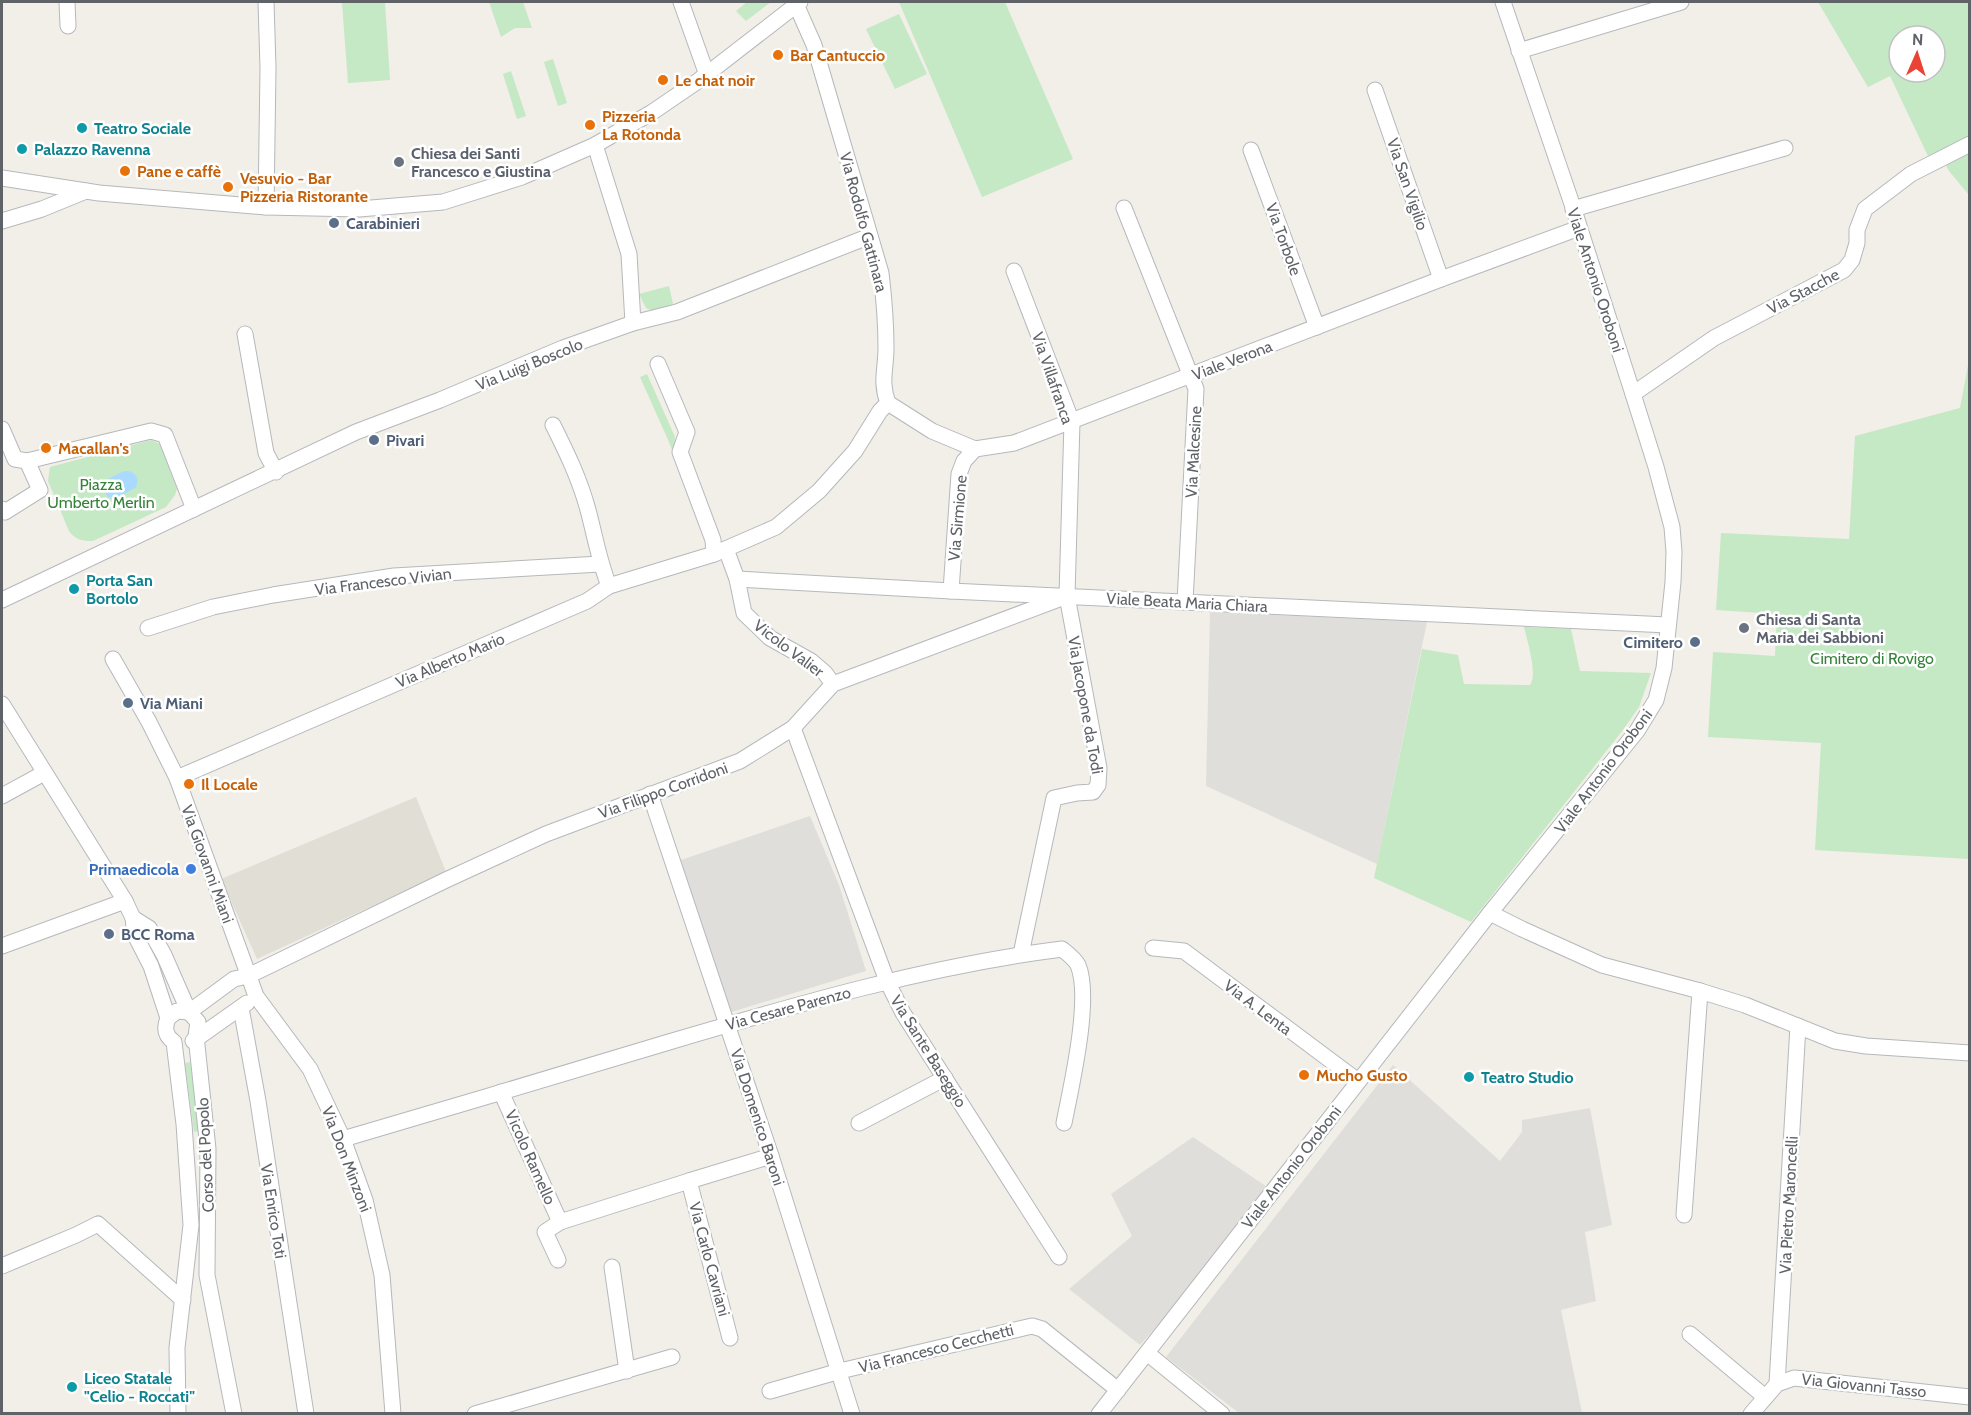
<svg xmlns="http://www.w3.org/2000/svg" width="1971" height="1415" font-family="Cabin,sans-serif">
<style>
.industrial{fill:#e0deda}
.education{fill:#e1ded6}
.green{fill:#c5e8c5;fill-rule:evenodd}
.water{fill:#aadaff}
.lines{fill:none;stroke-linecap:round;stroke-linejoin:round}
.minor-casing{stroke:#b5b8bc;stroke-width:17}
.minor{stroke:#fff;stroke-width:15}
.food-dot{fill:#e8710a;stroke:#fff;stroke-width:2}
.culture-dot{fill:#0f9aa8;stroke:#fff;stroke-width:2}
.worship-dot{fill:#6b7280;stroke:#fff;stroke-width:2}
.service-dot{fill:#5c6f8a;stroke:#fff;stroke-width:2}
.shop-dot{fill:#3f7fe0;stroke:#fff;stroke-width:2}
.labels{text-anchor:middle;stroke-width:5;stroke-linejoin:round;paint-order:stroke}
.food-label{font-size:16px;font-weight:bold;fill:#c56008;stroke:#fff;text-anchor:start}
.culture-label{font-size:16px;font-weight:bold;fill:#0d838f;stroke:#fff;text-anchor:start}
.worship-label{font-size:16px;font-weight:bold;fill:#5b616d;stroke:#fff;text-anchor:start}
.street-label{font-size:16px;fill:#5f6368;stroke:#fff}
.service-label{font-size:16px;font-weight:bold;fill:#4e5e75;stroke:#fff;text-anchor:start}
.park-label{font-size:16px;fill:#348238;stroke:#fff}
.shop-label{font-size:16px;font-weight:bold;fill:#366cbe;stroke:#fff;text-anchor:end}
</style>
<rect width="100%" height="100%" fill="#f1efe8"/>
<!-- industrial -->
<g class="industrial">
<path d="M1210,612L1427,622L1377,864L1206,786Z"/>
<path d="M810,816L839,885L866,971L728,1013L675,862Z"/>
<path d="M1393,1065L1500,1161L1522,1132V1120L1590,1108L1612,1225L1585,1232L1596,1301L1561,1310L1582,1413H1239L1166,1357Z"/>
<path d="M1193,1137L1276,1193L1140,1345L1069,1289L1132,1236L1111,1194Z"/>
</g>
<!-- education -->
<path class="education" d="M416,797L446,872L257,959L221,879Z"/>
<!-- green -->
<g class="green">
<path d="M385,2L390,80L348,83L342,3Z"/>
<path d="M489,2H523L532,28H515L501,37Z"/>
<path d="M747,2H771L746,21L736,11Z"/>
<path d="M899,2H1005L1073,159L982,197Z"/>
<path d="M1818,2H1969V136L1928,156L1890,76L1868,87ZM1899,36H1935V72H1899Z"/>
<path d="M899,14L927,74L895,89L866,29Z"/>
<path d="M553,59L567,103L558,106L544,62Z"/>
<path d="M511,71L526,116L517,119L503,74Z"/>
<path d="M1969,148V195L1949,171L1944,161Z"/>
<path d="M669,286L673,304L653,311L646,308L639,294Z"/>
<path d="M1969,360V859L1815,850L1821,743L1708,737L1713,652L1775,656L1777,614L1716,610L1721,533L1849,539L1855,436L1960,408Z"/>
<path d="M647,374L675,437L674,450L705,537L669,442L640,377Z"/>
<path d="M151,440L160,444L177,489L175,495L166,507L93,541C83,541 75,540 69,531L48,481L50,467Z"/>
<path d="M1524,627L1571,629L1580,671L1651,673L1639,707L1623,730L1471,922L1374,878L1422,649L1458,655L1464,684L1530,685C1538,674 1527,640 1524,627Z"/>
<path d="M190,1062L199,1131L194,1132L185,1063Z"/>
</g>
<!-- water -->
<path class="water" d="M124,471C135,470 141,479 135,488L116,498L108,497L102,488L104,481Z"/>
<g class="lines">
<!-- minor casing -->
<g class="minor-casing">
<g id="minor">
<path d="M67,2L68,26"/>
<path d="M681,2L707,75"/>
<path d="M795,2L814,45L881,273C884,298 886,323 886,348C886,369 880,382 888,403"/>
<path d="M1519,51L1681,2"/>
<path d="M1375,90L1441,279"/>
<path d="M595,145L629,254L633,323"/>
<path d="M1251,150L1317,327"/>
<path d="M2,178L99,193L266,207L359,209L443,202L522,177L595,145L651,113L698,81L800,2"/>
<path d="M266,207L268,68L266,2"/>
<path d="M1124,208L1196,389L1185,602"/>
<path d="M1573,209L1785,148"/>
<path d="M2,221L42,209L86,191"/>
<path d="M1014,271L1072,422L1067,596L1099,768L1098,785L1093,792L1077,793L1054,798L1021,954"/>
<path d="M245,334L266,453L276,472"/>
<path d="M658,364L687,432L680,452L713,540L714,554"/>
<path d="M1633,394L1714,338L1844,270L1852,260L1857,243V230L1865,209L1911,174L1970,144"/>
<path d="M888,403L932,431L975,449L1014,443L1441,279L1579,228"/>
<path d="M553,425C567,453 580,480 588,510C595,536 599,561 609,586"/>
<path d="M2,429L15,459L27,461L151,431L165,435L194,509"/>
<path d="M2,509L5,512L40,490L27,461"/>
<path d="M726,549L737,579L744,613L770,638L811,661L825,673L833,684"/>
<path d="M737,579L951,591L1668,625"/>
<path d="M951,591L959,474L964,461L975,449"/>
<path d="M2,600L356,432L440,400L563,348L633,323L677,312L870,236"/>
<path d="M148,628L213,607L273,595L394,576L600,564"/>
<path d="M113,659L149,722L177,778L256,996L310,1069L343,1139L365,1200L382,1275L393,1414"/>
<path d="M2,704L125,901L133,918L135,935L151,966L168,1018C164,1028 165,1036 174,1042L184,1124L191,1225L177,1348L178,1414"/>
<path d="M793,728L887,981L903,1013L1059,1257"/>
<path d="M177,778L587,601L609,586L714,554L776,527L819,491L855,451L880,411L888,403"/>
<path d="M650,794L771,1156L852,1414"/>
<path d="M2,796L44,773"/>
<path d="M1490,913L1522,929L1602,965L1700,991L1745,1005L1835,1041L1866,1046L1970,1053"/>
<path d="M133,918L149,928L164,955L189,1012L198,1022L196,1036L208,1149L207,1275L234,1414"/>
<path d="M2,946L125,901"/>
<path d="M1153,948L1184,951L1358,1081"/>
<path d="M241,1008L258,1101L306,1414"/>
<path d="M168,1018L177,1011L189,1012L234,979L248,976L446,880L546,834L740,761L793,728L833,684L1067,596"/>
<path d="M193,1041L247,1003"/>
<path d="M501,1092L560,1222"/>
<path d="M859,1123L945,1078"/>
<path d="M343,1139C452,1107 560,1075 669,1042C798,1004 928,966 1062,949C1067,953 1075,959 1078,965C1092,998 1071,1087 1064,1123"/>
<path d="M1684,1215L1700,991"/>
<path d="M558,1260L545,1232L560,1222L689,1181"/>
<path d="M2,1266L76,1235L98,1224L183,1300"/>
<path d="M612,1267L627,1371"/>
<path d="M1690,1334L1765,1397"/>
<path d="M730,1338L689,1181L771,1156"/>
<path d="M1147,1353L1222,1414"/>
<path d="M1777,1384L1798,1026"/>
<path d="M770,1391L840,1371L1032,1326L1042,1329L1118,1390"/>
<path d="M475,1414L672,1357"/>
<path d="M1099,1414L1490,913L1637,731L1656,700L1664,668L1673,582L1674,552L1672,527L1656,467L1633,394L1572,204L1503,2"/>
<path d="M1751,1414L1777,1384L1794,1378L1970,1397"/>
</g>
</g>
<!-- minor -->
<use href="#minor" class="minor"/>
</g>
<!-- markers -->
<g class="food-dot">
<circle cx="778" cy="55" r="6"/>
<circle cx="663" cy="80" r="6"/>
<circle cx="590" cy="125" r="6"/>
<circle cx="125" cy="171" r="6"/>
<circle cx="228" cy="187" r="6"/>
<circle cx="46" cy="448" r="6"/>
<circle cx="189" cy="784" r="6"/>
<circle cx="1304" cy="1075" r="6"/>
</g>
<g class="culture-dot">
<circle cx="82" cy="128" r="6"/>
<circle cx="22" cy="149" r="6"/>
<circle cx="74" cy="589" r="6"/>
<circle cx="1469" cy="1077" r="6"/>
<circle cx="72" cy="1387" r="6"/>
</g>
<g class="worship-dot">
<circle cx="399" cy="162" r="6"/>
<circle cx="1744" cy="628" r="6"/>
</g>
<g class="service-dot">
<circle cx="334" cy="223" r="6"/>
<circle cx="374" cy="440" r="6"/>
<circle cx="1695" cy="642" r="6"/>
<circle cx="128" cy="703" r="6"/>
<circle cx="109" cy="934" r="6"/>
</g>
<circle class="shop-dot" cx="191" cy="869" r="6"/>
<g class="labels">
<!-- food labels -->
<g class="food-label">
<text x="790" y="61">Bar Cantuccio</text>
<text x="675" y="86">Le chat noir</text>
<text x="602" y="122">Pizzeria<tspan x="602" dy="18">La Rotonda</tspan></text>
<text x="137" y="177">Pane e caffè</text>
<text x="240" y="184">Vesuvio - Bar<tspan x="240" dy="18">Pizzeria Ristorante</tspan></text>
<text x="58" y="454">Macallan's</text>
<text x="201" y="790">Il Locale</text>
<text x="1316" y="1081">Mucho Gusto</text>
</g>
<!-- culture labels -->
<g class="culture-label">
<text x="94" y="134">Teatro Sociale</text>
<text x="34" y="155">Palazzo Ravenna</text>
<text x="86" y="586">Porta San<tspan x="86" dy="18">Bortolo</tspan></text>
<text x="1481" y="1083">Teatro Studio</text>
<text x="84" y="1384">Liceo Statale<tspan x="84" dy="18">"Celio - Roccati"</tspan></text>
</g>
<!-- worship labels -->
<g class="worship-label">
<text x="411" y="159">Chiesa dei Santi<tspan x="411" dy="18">Francesco e Giustina</tspan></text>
<text x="1756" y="625">Chiesa di Santa<tspan x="1756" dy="18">Maria dei Sabbioni</tspan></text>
</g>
<!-- street labels -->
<g class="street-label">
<text transform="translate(1408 184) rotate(71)" y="6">Via San Vigilio</text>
<text transform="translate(864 222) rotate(75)" y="6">Via Rodolfo Gattinara</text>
<text transform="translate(1284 239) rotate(70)" y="6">Via Torbole</text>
<text transform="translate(1596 280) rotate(72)" y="6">Viale Antonio Oroboni</text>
<text transform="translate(1803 291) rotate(-28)" y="6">Via Stacche</text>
<text transform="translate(1232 360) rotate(-21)" y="6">Viale Verona</text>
<text transform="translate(529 364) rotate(-22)" y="6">Via Luigi Boscolo</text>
<text transform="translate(1053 378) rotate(71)" y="6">Via Villafranca</text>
<text transform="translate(1193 452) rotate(-87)" y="6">Via Malcesine</text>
<text transform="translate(957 518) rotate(-85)" y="6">Via Sirmione</text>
<text transform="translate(383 581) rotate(-7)" y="6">Via Francesco Vivian</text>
<text transform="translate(1187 602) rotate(3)" y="6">Viale Beata Maria Chiara</text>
<text transform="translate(789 648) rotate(37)" y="6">Vicolo Valier</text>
<text transform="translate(450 660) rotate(-23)" y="6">Via Alberto Mario</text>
<text transform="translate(1086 705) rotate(80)" y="6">Via Jacopone da Todi</text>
<text transform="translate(1603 771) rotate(-53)" y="6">Viale Antonio Oroboni</text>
<text transform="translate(663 790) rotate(-20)" y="6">Via Filippo Corridoni</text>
<text transform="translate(208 864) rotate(70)" y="6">Via Giovanni Miani</text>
<text transform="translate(1258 1007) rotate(37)" y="6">Via A. Lenta</text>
<text transform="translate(788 1008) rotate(-15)" y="6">Via Cesare Parenzo</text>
<text transform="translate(929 1051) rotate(58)" y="6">Via Sante Baseggio</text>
<text transform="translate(758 1117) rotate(72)" y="6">Via Domenico Baroni</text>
<text transform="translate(205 1155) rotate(-93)" y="6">Corso del Popolo</text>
<text transform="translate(531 1157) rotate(66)" y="6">Vicolo Ramello</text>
<text transform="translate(347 1159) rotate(69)" y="6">Via Don Minzoni</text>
<text transform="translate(1291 1167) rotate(-52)" y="6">Viale Antonio Oroboni</text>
<text transform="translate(1788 1205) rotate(-87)" y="6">Via Pietro Maroncelli</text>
<text transform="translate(274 1211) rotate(81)" y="6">Via Enrico Toti</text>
<text transform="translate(710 1259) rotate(75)" y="6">Via Carlo Cavriani</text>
<text transform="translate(936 1348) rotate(-14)" y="6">Via Francesco Cecchetti</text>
<text transform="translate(1864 1385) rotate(6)" y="6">Via Giovanni Tasso</text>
</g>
<!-- service labels -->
<g class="service-label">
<text x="346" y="229">Carabinieri</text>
<text x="386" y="446">Pivari</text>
<text x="1683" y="648" text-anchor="end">Cimitero</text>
<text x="140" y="709">Via Miani</text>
<text x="121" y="940">BCC Roma</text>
</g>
<!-- park labels -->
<g class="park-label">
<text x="101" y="490">Piazza<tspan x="101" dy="18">Umberto Merlin</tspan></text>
<text x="1872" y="664">Cimitero di Rovigo</text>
</g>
<!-- shop labels -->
<g class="shop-label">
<text x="179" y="875">Primaedicola</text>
</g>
</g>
<!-- border -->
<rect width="1971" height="1415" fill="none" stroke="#5f6368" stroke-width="6"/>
<!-- north arrow -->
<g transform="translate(1917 54) rotate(3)"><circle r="28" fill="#ffffff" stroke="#bfc1c3" stroke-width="1.5"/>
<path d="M0-4.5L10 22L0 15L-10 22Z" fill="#ea4335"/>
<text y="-9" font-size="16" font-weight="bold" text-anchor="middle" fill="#5f6368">N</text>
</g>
</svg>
